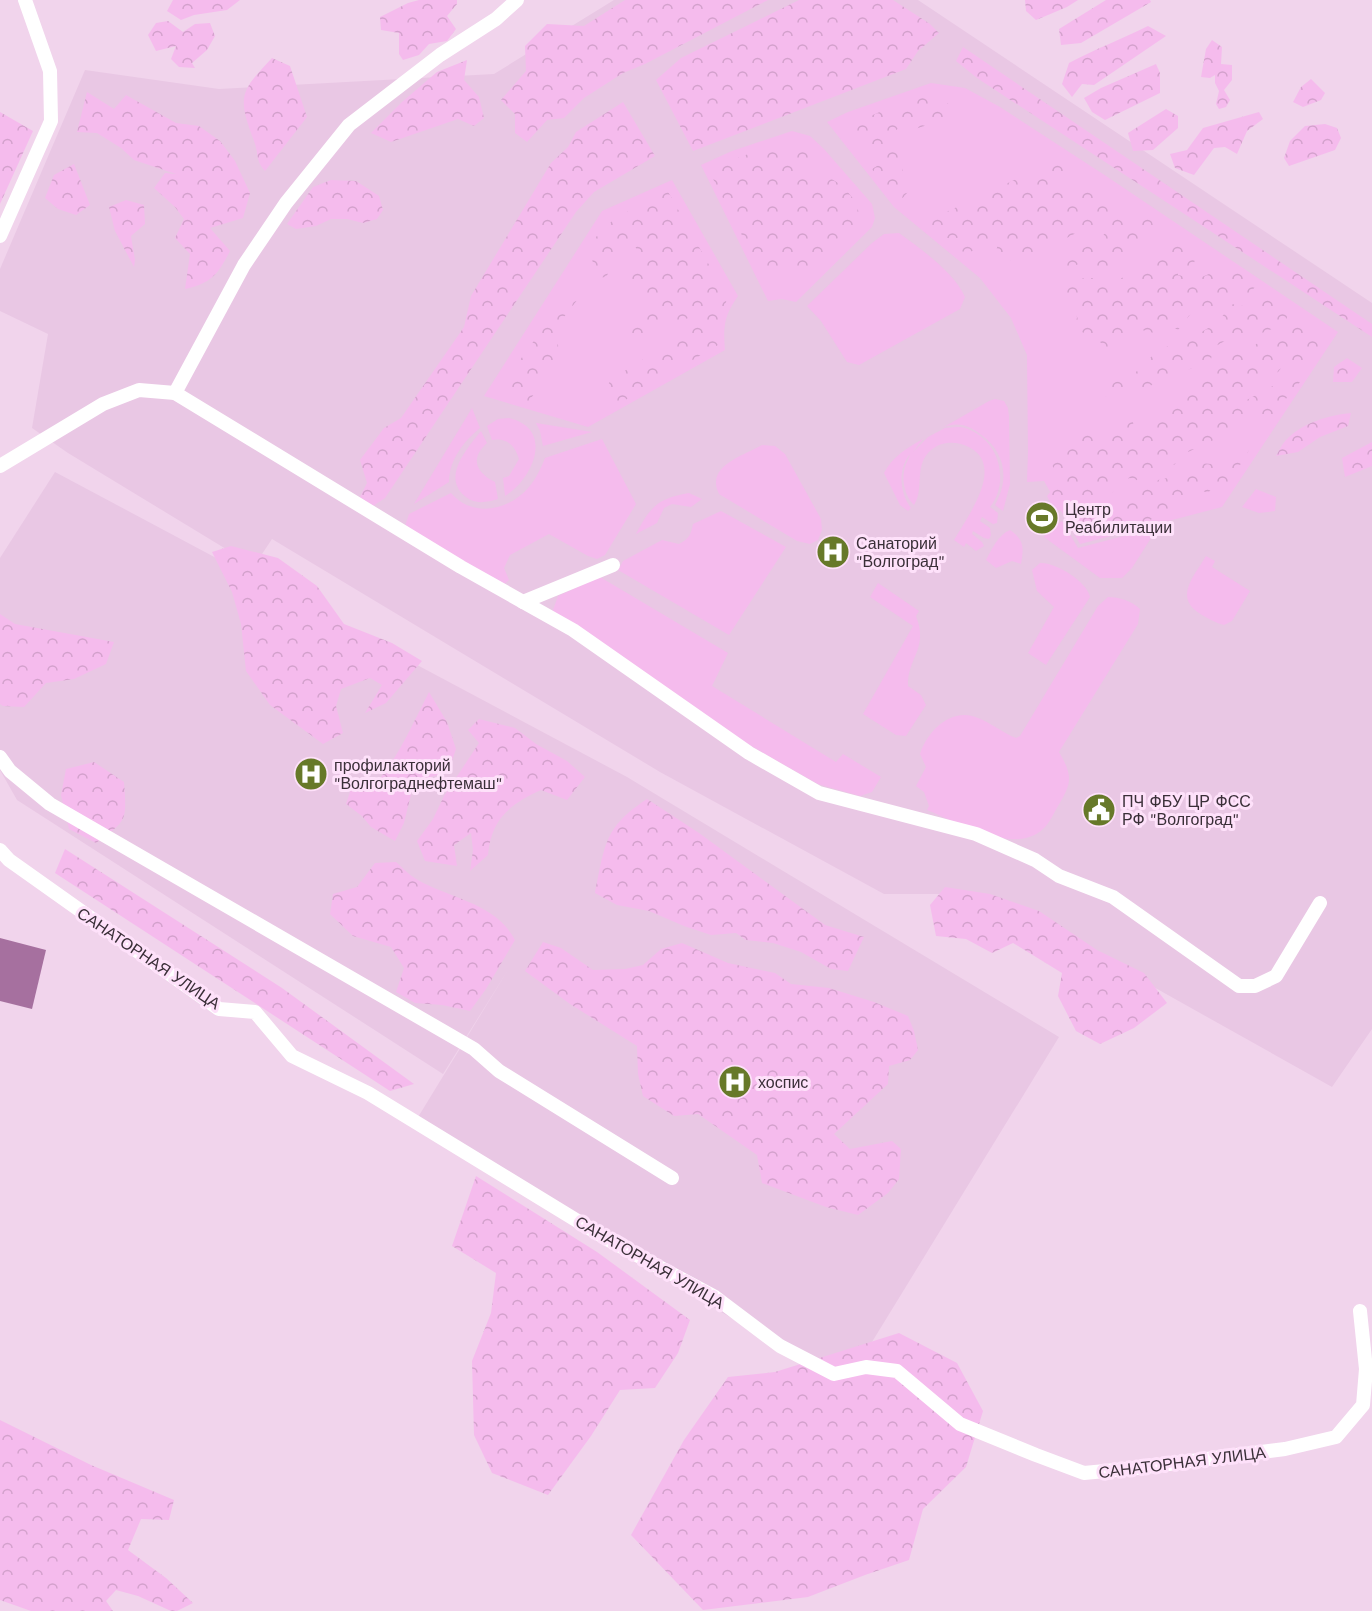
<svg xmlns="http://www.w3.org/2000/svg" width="1372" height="1611" font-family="'Work Sans',sans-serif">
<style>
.built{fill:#e9c7e4}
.green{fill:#f5bbed}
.forest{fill:url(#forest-crowns)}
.water{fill:#a6709f}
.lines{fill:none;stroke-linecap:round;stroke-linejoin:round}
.minor{stroke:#fff;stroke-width:14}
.labels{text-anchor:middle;stroke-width:6;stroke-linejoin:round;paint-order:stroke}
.poi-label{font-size:16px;fill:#3a2f38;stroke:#fee1fa;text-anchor:start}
.street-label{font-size:16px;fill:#3a2f38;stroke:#fee1fa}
</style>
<defs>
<pattern id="forest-crowns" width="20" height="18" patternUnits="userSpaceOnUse" patternTransform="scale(1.5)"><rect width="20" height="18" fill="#f5bbed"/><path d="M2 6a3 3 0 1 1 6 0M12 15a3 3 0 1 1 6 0" fill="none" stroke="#d3a1cc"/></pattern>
</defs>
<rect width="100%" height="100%" fill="#f1d4ec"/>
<!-- built -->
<g class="built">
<path d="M614,0H918L1372,303V1029L1332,1087L1027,916L969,894H884L660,772L272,539L254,566L68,453L32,428L48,334L0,311V269L85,70L219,89L494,74Z"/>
<path d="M55,472L627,777L1059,1037L845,1386L412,1127L508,970L443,1074L17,800L0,770V558Z"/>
</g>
<!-- green -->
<g class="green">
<path d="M931,83L965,88L1000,107L1106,176L1338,332L1222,507L1080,544L1044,481L1027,482L1028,452L1027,355L1011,318L980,278L894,207L827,122L848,112Z"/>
<path d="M792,131L810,136L824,149L872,204L875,218L872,227L796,302L782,299L768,301L701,165L732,151Z"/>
<path d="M672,180L738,296C724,316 723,326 725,350L588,427L484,396L602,211Z"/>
<path d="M899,233C921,249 954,272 965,297L960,309L859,365L847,362L821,321L807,306L872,243L884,234Z"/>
<path d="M995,399L1004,401L1008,408L1009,417L1010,484L1003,511L995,505C1010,479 1005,451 980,434C968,425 959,422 944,427L989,401Z"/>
<path d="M472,408L480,428C464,441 449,460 449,482L414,504Z"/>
<path d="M509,418C555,429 533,479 505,496L503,478L509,476L519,459C515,446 507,437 492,440L487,426L498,419Z"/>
<path d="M536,423L592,432L543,446L540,431Z"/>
<path d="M945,428C951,428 959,426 965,428C998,438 1011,480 990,507L998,513L997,523L993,524L982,517L980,521L990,528L991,535L989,539L984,538L973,531L972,534L982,542L984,546L976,551L966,543L964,547L954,540C970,513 1010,459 961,444C950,441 939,443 931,450C913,466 925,488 914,505C905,496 901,480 905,467C906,463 909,458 910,454C898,469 899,492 911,508L908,511L900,505L884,473C893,456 907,448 923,439L913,452L928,437Z"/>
<path d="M481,431L487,443C469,459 477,473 495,482L498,499C487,502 476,505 466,497C441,477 467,449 481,431Z"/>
<path d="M602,439L636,504L605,555L597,559L588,556L549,534L510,555L504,568L509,580L502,586L405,526L409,514L451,493C472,518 509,511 529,487C536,479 541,468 545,458Z"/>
<path d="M762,445L775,446L785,454L821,519L822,530L818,540L810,544L797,541L719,494C705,466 743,456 762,445Z"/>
<path d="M1256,489L1276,497L1275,511L1259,513L1242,507Z"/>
<path d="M689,493L702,499L691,507L672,504L664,508L657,523L636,534C650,507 658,498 689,493Z"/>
<path d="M721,511L786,547L729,635L618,570L623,561L662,540L679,544C689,539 691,534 693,524Z"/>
<path d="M1062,521L1078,548L1158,527L1132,568L1122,578H1100L1044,537L1054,526Z"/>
<path d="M1010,530C1024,540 1024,547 1021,564L1012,561L996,568L986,560C991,550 999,534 1010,530Z"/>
<path d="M1206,556L1215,561L1212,567L1250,591L1232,621L1224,625C1216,623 1209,619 1202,615C1173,598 1193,578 1206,556Z"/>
<path d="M1040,563C1055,562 1087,581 1090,597L1046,665L1028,653L1054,607L1037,591L1032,570Z"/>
<path d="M600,577L728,653L712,686L836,762L843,754L881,777L872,792L860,796L818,784L737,738L552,613L558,596Z"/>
<path d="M878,583L919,611L916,616C929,649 907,658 908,686L921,695L926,705L906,736L896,735L863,714L913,626L870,597Z"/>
<path d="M1108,597C1119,597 1132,601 1140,609L1138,624L1059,752C1073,776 1072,783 1058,806C1054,813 1049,824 1043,829C1014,856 957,822 927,810L929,806L924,792L916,786L926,767L920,754C927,731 952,706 978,718C991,723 1003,733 1016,738L1020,736L1098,606Z"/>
</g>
<!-- forest -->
<g class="forest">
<path d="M173,0H240L227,10L194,15L181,20L167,11Z"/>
<path d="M419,0H457V4L447,16L456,29L447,41L429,44L419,55L403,60L399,54V33L381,30L380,17L408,3Z"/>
<path d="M625,0H768L645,64L623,73L584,98L564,118L547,120L527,142L515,133V114L501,100L526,71L525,46L547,24L584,26Z"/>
<path d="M799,0H893L930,24L939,33L918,51L906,69L693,151L656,80L681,58Z"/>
<path d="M1025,0H1078L1067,7L1036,20L1026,11Z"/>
<path d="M1106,0H1150L1151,2L1081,43L1061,45L1059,29Z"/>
<path d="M168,21L183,32L195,24L210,23L215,36L207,50L192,63L195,68L179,67L171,59L176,46L156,51L148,35L156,23Z"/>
<path d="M1148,26L1166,36L1094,85L1082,84L1072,97L1062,84L1069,63C1095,49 1122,39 1148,26Z"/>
<path d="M1212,40L1222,47L1221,64L1232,65V80L1224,90L1230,100L1226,107L1219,109L1216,104L1219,91L1215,83V75L1210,78L1201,77L1206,49Z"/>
<path d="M963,47L1372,324V337L977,78L956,61Z"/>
<path d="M272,58L290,66L307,117L265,171C255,160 259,154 254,141C237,96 240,92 272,58Z"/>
<path d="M467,60L464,80L479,97L484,118L474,126L458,119L391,142L371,133L402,102L437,72Z"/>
<path d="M1156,64L1160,73V93L1105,120L1092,112L1084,98L1101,88Z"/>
<path d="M1311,79L1325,93L1321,100L1303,107L1293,102L1301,87Z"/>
<path d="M87,92L114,109L126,95L176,123L199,126L220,141L235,161L250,193L243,218L210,228L230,251C218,274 212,283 185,289L190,254L175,238L184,219L175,207L154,188L165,173L176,174L134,160L121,148L97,133L77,132Z"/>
<path d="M914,97H940L952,107L943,120L915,129L913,118L892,133L900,155L903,173L912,187L901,200L898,190L882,184L872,169L882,163L869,142L854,128L859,121Z"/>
<path d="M623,102L655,156L594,192L576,212L385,498L373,506L360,497L367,483L360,460L384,428L401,418L464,327L471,296L551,163L568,147L576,132Z"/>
<path d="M1166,109L1178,116V128L1153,150L1133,151L1128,133Z"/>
<path d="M0,112L33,131L0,204Z"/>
<path d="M1259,112L1263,119L1247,131L1237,154L1225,147L1214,148L1194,175L1175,168L1170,154L1187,150L1203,128Z"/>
<path d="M1325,124L1337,128L1341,138L1335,150L1289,166L1284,158L1290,141L1305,126Z"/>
<path d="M783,144H800L814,158L806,174L825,175L843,186L855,201L862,222L859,232L838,238L810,272L781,270L767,284L709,171L742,156Z"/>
<path d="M1059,159L1067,179L1062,191L1072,197L1085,188H1102L1120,215L1134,212L1152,220L1155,236L1110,267L1091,270L1081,263L1062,271L1059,262C1076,246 1091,251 1106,232L1100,227C1084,230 1072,233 1060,243L1052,226L1050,243L1047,248L1002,263L995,257L998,243L969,252L957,251L962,237C943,241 938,236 925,222Z"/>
<path d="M74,164L90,205L76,215L58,209L45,198L54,175Z"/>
<path d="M331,180L356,181L379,196L383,210L377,219L363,223L347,219H331L316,226L296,229L287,224L313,187Z"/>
<path d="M666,188L727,297L718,345L610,409L606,393L610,380L700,324V315L670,323L634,344L622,339L661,296L634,293L632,277L639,254L633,242L621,252L606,277L596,278L589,244L612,221Z"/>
<path d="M126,200L144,205L145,224L131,236L135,260L134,267L115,231L109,207Z"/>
<path d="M1187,242L1197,250L1193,268L1178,266V275L1197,279L1228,266L1240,273L1255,287L1247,296L1230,298L1212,309L1196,307L1178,330L1165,322L1154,333L1142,330L1128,331L1110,353L1104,350L1099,339L1072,328L1077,318L1076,309L1064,305L1063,294L1069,279L1093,278L1106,287L1134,271H1147L1165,243Z"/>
<path d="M573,287L578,299L557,326L559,362L528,402L499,389Z"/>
<path d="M1270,299L1284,301L1288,315L1283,326C1274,327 1267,332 1258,334C1249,336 1247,336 1239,342L1232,337L1214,347L1211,359L1200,365L1199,354L1192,368L1133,393L1124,391L1119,398L1105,396L1109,384L1122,380L1136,372L1152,356L1171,344L1191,338L1217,323L1232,304L1242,306Z"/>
<path d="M1302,322L1324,336C1315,356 1310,360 1290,370L1282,367L1278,372L1256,383L1241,403L1288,378L1307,371L1291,396L1283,400L1273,414L1231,428H1221L1220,437L1188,452L1183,444L1180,445L1182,456L1174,465L1160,455L1161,465L1151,475L1141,477L1135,481L1130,478L1119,481L1111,495L1094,504L1085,499L1078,509L1072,505L1066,513L1053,508L1047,496L1063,476L1053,467L1049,459C1073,433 1072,431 1109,434L1117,421L1132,414L1134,430L1147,425L1158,412L1171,403L1190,395L1201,385L1194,379L1204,369Z"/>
<path d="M1347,358L1362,368L1352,382H1333L1334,367Z"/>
<path d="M1351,413L1348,426L1320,437L1298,452L1276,456C1279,451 1282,444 1286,440C1302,423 1329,415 1351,413Z"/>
<path d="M1372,442V466L1345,477L1342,458Z"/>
<path d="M1239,450H1249L1228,485L1217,486L1207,493L1198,488L1188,503L1174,515L1158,512L1148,523L1139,522L1130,517L1117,531L1078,537L1075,527L1087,513L1116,498L1138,493L1160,479L1176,477L1197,463L1213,464Z"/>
<path d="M231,546L278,558L317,586L344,624L392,643L422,661L386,703L365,713L382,685L370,678L341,689L336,706L343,733L323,744L270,705L246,671L241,624L232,592L212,552Z"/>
<path d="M0,614L15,624L114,642L106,664L74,679L46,683L24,707L3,706L0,704Z"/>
<path d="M429,692L447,722L456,749L448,772L414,782L404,823L395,841L371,827L362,816L346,804L353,783L368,791C396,764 411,727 429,692Z"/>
<path d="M479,719L515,728L536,744L567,761L585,777L567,800L541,790C510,804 491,819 488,855L470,871L473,850L471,833L454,845L457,866L425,861L417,841L433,819L444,796L479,743L468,730Z"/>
<path d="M94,762L124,782C127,822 127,820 96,843L69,829L61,795L66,769Z"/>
<path d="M647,799L699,833L825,925L864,937L848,971L831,969L801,952L773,943L746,940L736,933L711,935L684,926L649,911L617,905L595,893C605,845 604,827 647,799Z"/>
<path d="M65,849L282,988L414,1084L390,1091L55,873Z"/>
<path d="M396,862C403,868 410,876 418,880C451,899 496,903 515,940L486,989L470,1011L442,1005L415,1003L396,992L404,968L391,947L353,936L330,914L333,894L357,887L375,863Z"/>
<path d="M945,887L990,894L1039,911L1097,950L1144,973L1167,1003L1134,1028L1100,1044L1076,1031L1058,996L1062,973L1013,943L992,953L966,939L936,936L930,905Z"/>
<path d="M543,942L561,948L593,970L625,969L643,965L661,949L682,943L728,963L775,973L791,984L829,988L874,1002L908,1016L914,1031L918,1050L910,1060L889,1066L888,1084L834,1134L850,1149L892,1141L901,1149L899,1179L888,1193L858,1215L826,1207L762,1183L757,1155L698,1114L674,1116L643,1096L638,1074L637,1046L570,1004L525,971Z"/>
<path d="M476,1176L597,1252L690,1320L678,1353L655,1388L620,1390L591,1436L548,1495L492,1473L474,1435L472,1361L491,1313L496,1273L452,1246Z"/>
<path d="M899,1333L957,1363L983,1411L966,1467L923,1509L909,1560L865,1575L808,1597L703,1610L631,1535L684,1440L728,1377L775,1372Z"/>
<path d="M0,1420L91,1465L174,1500L169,1520L141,1519L128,1550L166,1578L193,1603L177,1611H171L138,1596L116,1590L106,1601L113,1611H31L0,1600Z"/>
</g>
<!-- water -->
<path class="water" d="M0,938L46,950L32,1009L0,1001Z"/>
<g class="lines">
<!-- minor -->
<g class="minor">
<path d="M0,236L51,121L50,71L25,0"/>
<path d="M175,393L244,265L286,203L349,125L440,55L496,19L517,0"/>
<path d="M0,466L103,404L139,390L175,393L461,567L573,630L749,753L819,793L976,834L1035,860L1059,876L1113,897L1239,986H1255L1276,976L1320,903"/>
<path d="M523,602L613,565"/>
<path d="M0,757L10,771L50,804L474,1049L499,1071L672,1178"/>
<path d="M0,850L9,860L219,1009L255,1012L292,1056L368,1093L607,1239L715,1297L780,1346L834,1374L866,1367L897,1371L960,1424L1036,1455L1084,1473L1137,1468L1285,1449L1336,1437L1363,1405L1366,1369L1360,1311"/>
</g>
</g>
<!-- icons -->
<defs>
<g id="stadium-disc" transform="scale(1.725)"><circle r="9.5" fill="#677929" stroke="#fee1fa"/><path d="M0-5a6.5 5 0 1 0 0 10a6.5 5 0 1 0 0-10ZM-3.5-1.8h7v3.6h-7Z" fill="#fff"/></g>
<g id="hospital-disc" transform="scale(1.725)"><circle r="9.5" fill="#677929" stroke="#fee1fa"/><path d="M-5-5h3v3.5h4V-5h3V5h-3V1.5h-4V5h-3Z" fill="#fff"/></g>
<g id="civic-disc" transform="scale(1.725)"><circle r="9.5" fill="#677929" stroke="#fee1fa"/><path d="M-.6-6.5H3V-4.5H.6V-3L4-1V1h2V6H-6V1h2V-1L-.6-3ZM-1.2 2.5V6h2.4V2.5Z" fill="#fff"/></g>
</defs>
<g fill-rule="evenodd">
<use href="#stadium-disc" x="1042" y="518"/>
<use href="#hospital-disc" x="833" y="552"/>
<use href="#hospital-disc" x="311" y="774"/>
<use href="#civic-disc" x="1099" y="810"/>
<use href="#hospital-disc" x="735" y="1082"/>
</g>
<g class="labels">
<!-- poi labels -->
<g class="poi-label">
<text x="1065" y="515">Центр<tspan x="1065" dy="18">Реабилитации</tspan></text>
<text x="856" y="549">Санаторий<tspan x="856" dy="18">"Волгоград"</tspan></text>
<text x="334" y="771">профилакторий<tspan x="334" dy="18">"Волгограднефтемаш"</tspan></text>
<text x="1122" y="807">ПЧ ФБУ ЦР ФСС<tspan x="1122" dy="18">РФ "Волгоград"</tspan></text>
<text x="758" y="1088">хоспис</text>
</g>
<!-- street labels -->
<g class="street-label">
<text transform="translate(149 958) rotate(34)" y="6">САНАТОРНАЯ УЛИЦА</text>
<text transform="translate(650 1262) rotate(30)" y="6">САНАТОРНАЯ УЛИЦА</text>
<text transform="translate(1182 1462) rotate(-7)" y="6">САНАТОРНАЯ УЛИЦА</text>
</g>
</g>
</svg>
